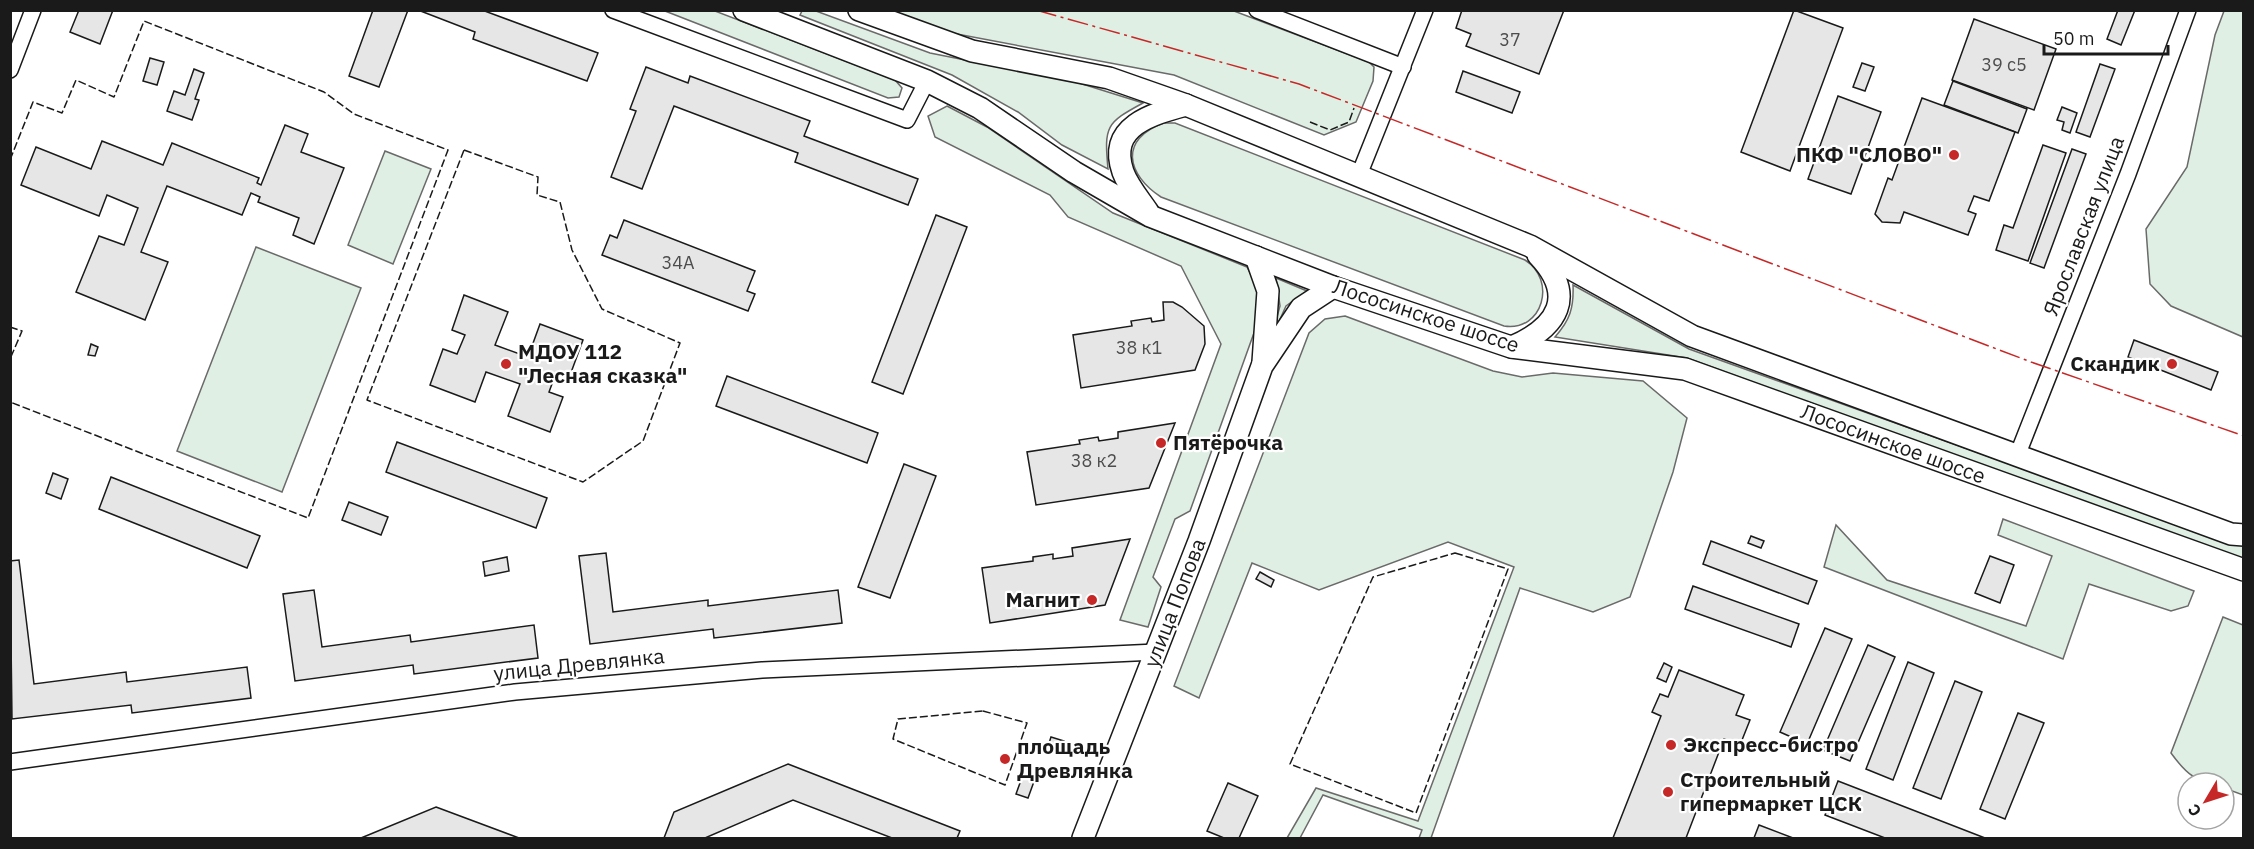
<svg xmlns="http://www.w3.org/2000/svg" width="2254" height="849" font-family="'IBM Plex Sans',sans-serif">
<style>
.green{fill:#e0efe3;stroke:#6a6a6a;stroke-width:1.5}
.building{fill:#e6e6e6;stroke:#1a1a1a;stroke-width:1.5}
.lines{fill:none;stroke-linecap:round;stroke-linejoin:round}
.street-casing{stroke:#1a1a1a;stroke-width:18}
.secondary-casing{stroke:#1a1a1a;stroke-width:24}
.street{stroke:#fff;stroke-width:15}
.secondary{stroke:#fff;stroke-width:21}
.fence{stroke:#1a1a1a;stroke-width:1.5;stroke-dasharray:8 3;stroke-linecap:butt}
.power{stroke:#c62828;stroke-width:1.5;stroke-dasharray:21 4.5 3 4.5;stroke-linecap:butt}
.poi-dot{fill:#c62828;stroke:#fff;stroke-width:2}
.labels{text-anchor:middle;stroke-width:4.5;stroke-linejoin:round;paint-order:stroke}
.number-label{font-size:18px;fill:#4d4d4d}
.poi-label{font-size:21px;font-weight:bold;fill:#1a1a1a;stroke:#fff;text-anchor:start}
.street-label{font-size:21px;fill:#1a1a1a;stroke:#fff}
</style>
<rect width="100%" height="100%" fill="#fff"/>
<!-- green -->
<g class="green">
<path d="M665,11H715L895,80L902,88L899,97L888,98Z"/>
<path d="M802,11H816L930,53L1076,82L1143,103C1106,123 1104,126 1108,169L1062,145L1018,112L952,75L800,15Z"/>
<path d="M888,11H1234L1369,62L1374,67L1373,81L1356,122L1324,135L1174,75L941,31Z"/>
<path d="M2224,11H2243V337L2171,306L2150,284L2146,229L2187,167L2215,35Z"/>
<path d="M947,106L987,127L1113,213L1247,267L1260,292L1255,330L1190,511L1175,519L1153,577L1161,587L1148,627L1120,620L1221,344L1181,266L1068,217L1050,195L935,137L928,116Z"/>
<path d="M1164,123H1175L1525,260C1557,280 1543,332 1504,326L1161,197C1127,175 1118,139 1164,123Z"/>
<path d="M385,151L431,169L393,264L348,245Z"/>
<path d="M256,247L361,288L282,492L177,451Z"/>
<path d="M1276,278L1307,291L1286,306L1271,339L1280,306Z"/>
<path d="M1573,285L1689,349L2230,543L2243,545V561L1687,358L1555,337C1570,320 1574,308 1573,285Z"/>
<path d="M1345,316L1493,371L1522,377L1553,373L1643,381L1687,418L1673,472L1630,597L1593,612L1520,588L1431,838H1419L1422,830L1323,795L1300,838H1287L1316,788L1418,821L1514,567L1448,542L1319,590L1252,563L1199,698L1174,686L1309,333L1325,319Z"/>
<path d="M2003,519L2194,591L2188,606L2171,611L2089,584L2063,659L1824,567L1836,525L1887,580L2026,626L2052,556L1998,535Z"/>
<path d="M2223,617L2243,625V795L2224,788V783C2196,783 2187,775 2171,753Z"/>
</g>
<!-- building -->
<g class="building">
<path d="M79,10H113L100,44L70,32Z"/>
<path d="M373,10H408L379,87L349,76Z"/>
<path d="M418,10H482L598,53L587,81L473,39L475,32Z"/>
<path d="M1462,10H1564L1539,74L1466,46L1471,34L1456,28Z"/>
<path d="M1794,10L1843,28L1790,171L1741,152Z"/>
<path d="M2118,10H2135L2121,45L2107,39Z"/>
<path d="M1974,19L2056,49L2034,110L1952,80Z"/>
<path d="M150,58L164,62L157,85L143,81Z"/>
<path d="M1862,63L1874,67L1865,91L1853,87Z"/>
<path d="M2100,64L2115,69L2090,137L2076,132Z"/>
<path d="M646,67L688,83L690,76L810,121L804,136L918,179L908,205L795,162L798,153L674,106L642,189L611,177L636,111L630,109Z"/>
<path d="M194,69L204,73L195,99L199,100L192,120L167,111L174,91L185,95Z"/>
<path d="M1463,71L1520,92L1512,113L1456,92Z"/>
<path d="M1953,81L2027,109L2018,133L1944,105Z"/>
<path d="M1838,96L1881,112L1851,194L1808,179Z"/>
<path d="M1922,98L2015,132L1989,201L1974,196L1968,211L1976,214L1968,235L1904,212L1900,223L1882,222L1875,214L1888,178L1892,180Z"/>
<path d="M2062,107L2077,113L2070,133L2062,130L2064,122L2057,120Z"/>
<path d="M285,125L308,134L301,152L344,168L314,244L293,235L299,218L258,202L260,197L251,193L242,215L167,186L141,252L168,262L145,320L76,292L99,236L124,245L138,208L107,195L99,216L21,185L36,147L91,169L102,141L163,165L172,143L259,178L257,183L261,185Z"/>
<path d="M2043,145L2066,153L2028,261L1996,250L2004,225L2013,228Z"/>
<path d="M2072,149L2086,154L2044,268L2030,263Z"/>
<path d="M936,215L967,227L903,394L872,382Z"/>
<path d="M624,220L755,271L747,291L755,294L748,311L602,255L610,235L617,238Z"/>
<path d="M464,295L508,312L495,345L528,357L540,324L583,340L569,378L556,373L549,392L563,397L550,432L508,416L520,384L486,372L475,402L430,385L443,349L457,354L465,335L452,330Z"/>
<path d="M1163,302H1173L1182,307L1204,326L1205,344L1195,370L1081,388L1073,335L1132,326L1131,321L1151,318L1152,322L1164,320Z"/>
<path d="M2134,340L2218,372L2211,390L2128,357Z"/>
<path d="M91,344L98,347L95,356L88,355Z"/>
<path d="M727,376L878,433L867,463L716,406Z"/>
<path d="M1175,423L1149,488L1036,505L1027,452L1080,444L1079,440L1098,437L1099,441L1118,438V432Z"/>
<path d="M397,442L547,498L536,528L386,472Z"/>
<path d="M904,464L936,476L890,598L858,587Z"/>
<path d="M53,473L68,479L61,499L46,493Z"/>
<path d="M111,477L260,536L247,568L99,509Z"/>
<path d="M349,502L388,517L381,535L342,520Z"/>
<path d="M1751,536L1764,541L1761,548L1748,543Z"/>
<path d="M1130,539L1105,605L990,623L982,568L1033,561V557L1053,554V559L1073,556L1072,548Z"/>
<path d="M1711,541L1817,581L1808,604L1703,564Z"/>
<path d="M606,553L613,612L708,600V606L838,590L842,623L714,638L713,629L590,644L579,556Z"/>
<path d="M1990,556L2014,565L2000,603L1975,593Z"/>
<path d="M507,557L509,571L485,576L483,562Z"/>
<path d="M19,560L34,684L126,672L127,682L247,667L251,698L132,713L131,705L12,719L10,561Z"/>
<path d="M1260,572L1274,580L1271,587L1256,579Z"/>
<path d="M1693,586L1799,624L1791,647L1685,609Z"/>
<path d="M314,590L322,647L410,635L411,642L534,625L538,658L414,674L413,665L295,681L283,594Z"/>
<path d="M1825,628L1852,639L1807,744L1780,732Z"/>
<path d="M1868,645L1895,657L1850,761L1823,750Z"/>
<path d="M1908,662L1934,673L1893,780L1866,769Z"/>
<path d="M1664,663L1672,667L1666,682L1657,678Z"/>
<path d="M1679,670L1744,695L1736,715L1750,720L1740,745L1724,739L1686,838H1613L1661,716L1652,712L1660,694L1668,697Z"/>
<path d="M1955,681L1982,692L1941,799L1913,788Z"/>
<path d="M2018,713L2044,723L2005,819L1980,809Z"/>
<path d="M1051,737L1064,741L1060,754L1047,749Z"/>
<path d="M788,764L960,831L957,838H892L793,800L705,838H664L674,812Z"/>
<path d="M1024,772L1036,776L1028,798L1016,794Z"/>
<path d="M1838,781L1985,838H1885L1825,815Z"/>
<path d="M1228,783L1258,796L1239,838H1224L1207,831Z"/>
<path d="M436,807L519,838H361Z"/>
<path d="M1759,825L1793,838H1754Z"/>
</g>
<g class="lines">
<!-- street casing -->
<g class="street-casing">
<g id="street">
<path d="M613,10L907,120L927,81"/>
<path d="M1257,10L1403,67"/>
<path d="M10,70L33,10"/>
<path d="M1359,175L1425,10"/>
<path d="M2017,456L2128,174L2188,10"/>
<path d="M10,762L515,692L762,670L1156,652"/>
</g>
</g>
<!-- secondary casing -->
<g class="secondary-casing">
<g id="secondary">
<path d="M744,10L927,81L980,108L1074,172L1150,216L1333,287L1511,347L1685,369L2244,570"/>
<path d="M859,10L972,51L1109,78L1186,105L1530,246L1692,336L2231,534L2244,535"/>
<path d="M1148,212C1140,200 1128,186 1123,172C1107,126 1152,114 1186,105"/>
<path d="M1256,257L1268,291L1263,362"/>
<path d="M1512,347C1558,327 1577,296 1538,255"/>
<path d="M1083,838L1199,541L1262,366L1301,308L1333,287"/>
</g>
</g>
<!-- street -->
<use href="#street" class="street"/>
<!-- secondary -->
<use href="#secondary" class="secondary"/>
<!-- fence -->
<g class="fence">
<path d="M10,13L11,10"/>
<path d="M1310,122L1330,130L1349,122L1354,108"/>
<path d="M464,150L538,177L537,195L560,202L572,250L602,309L680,343L643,441L583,482L367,400Z"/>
<path d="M10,160L33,102L62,113L76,80L114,97L144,21L324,92L354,114L448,150L308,518L10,402"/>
<path d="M10,327L22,331L10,359"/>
<path d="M1455,553L1508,569L1416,813L1290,764L1373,577Z"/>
<path d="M983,711L1027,723L1005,785L893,739L898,719Z"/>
</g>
<!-- power -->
<path class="power" d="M1036,10L1299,84L2031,362L2244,436"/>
</g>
<!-- markers -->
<g class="poi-dot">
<circle cx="1954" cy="155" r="6"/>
<circle cx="506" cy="364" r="6"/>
<circle cx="2172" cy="364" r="6"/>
<circle cx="1161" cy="443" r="6"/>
<circle cx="1092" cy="600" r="6"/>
<circle cx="1671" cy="745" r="6"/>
<circle cx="1005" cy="759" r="6"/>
<circle cx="1668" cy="792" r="6"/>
</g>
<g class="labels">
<!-- number labels -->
<g class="number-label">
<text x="1510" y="46">37</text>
<text x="2004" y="71">39 с5</text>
<text x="678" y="269">34А</text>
<text x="1139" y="354">38 к1</text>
<text x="1094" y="467">38 к2</text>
</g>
<!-- poi labels -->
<g class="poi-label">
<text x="1942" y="162" text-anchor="end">ПКФ "СЛОВО"</text>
<text x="518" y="359">МДОУ 112<tspan x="518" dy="24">"Лесная сказка"</tspan></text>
<text x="2160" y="371" text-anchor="end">Скандик</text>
<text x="1173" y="450">Пятёрочка</text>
<text x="1080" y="607" text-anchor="end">Магнит</text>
<text x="1683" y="752">Экспресс-бистро</text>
<text x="1017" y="754">площадь<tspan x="1017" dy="24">Древлянка</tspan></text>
<text x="1680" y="787">Строительный<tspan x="1680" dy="24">гипермаркет ЦСК</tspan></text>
</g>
<!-- street labels -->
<g class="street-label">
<text transform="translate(2084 226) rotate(-69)" y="7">Ярославская улица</text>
<text transform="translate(1426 316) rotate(18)" y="7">Лососинское шоссе</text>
<text transform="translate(1893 444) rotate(20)" y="7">Лососинское шоссе</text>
<text transform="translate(1175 603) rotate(-69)" y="7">улица Попова</text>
<text transform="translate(579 665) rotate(-6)" y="7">улица Древлянка</text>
</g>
</g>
<!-- border -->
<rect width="2254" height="849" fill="none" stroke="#1a1a1a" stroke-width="24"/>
<!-- north arrow -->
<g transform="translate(2206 801) rotate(231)"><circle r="28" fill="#ffffff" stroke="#a3a3a3" stroke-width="1.5"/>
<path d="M0-4.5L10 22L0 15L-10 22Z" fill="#c62828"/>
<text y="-9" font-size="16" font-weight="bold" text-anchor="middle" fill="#1a1a1a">С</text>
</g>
<!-- scale -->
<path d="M2044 45v9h124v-9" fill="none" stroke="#1a1a1a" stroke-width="3"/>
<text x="2053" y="45" font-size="18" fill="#1a1a1a" stroke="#ffffff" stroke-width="4.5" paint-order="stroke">50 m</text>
</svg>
